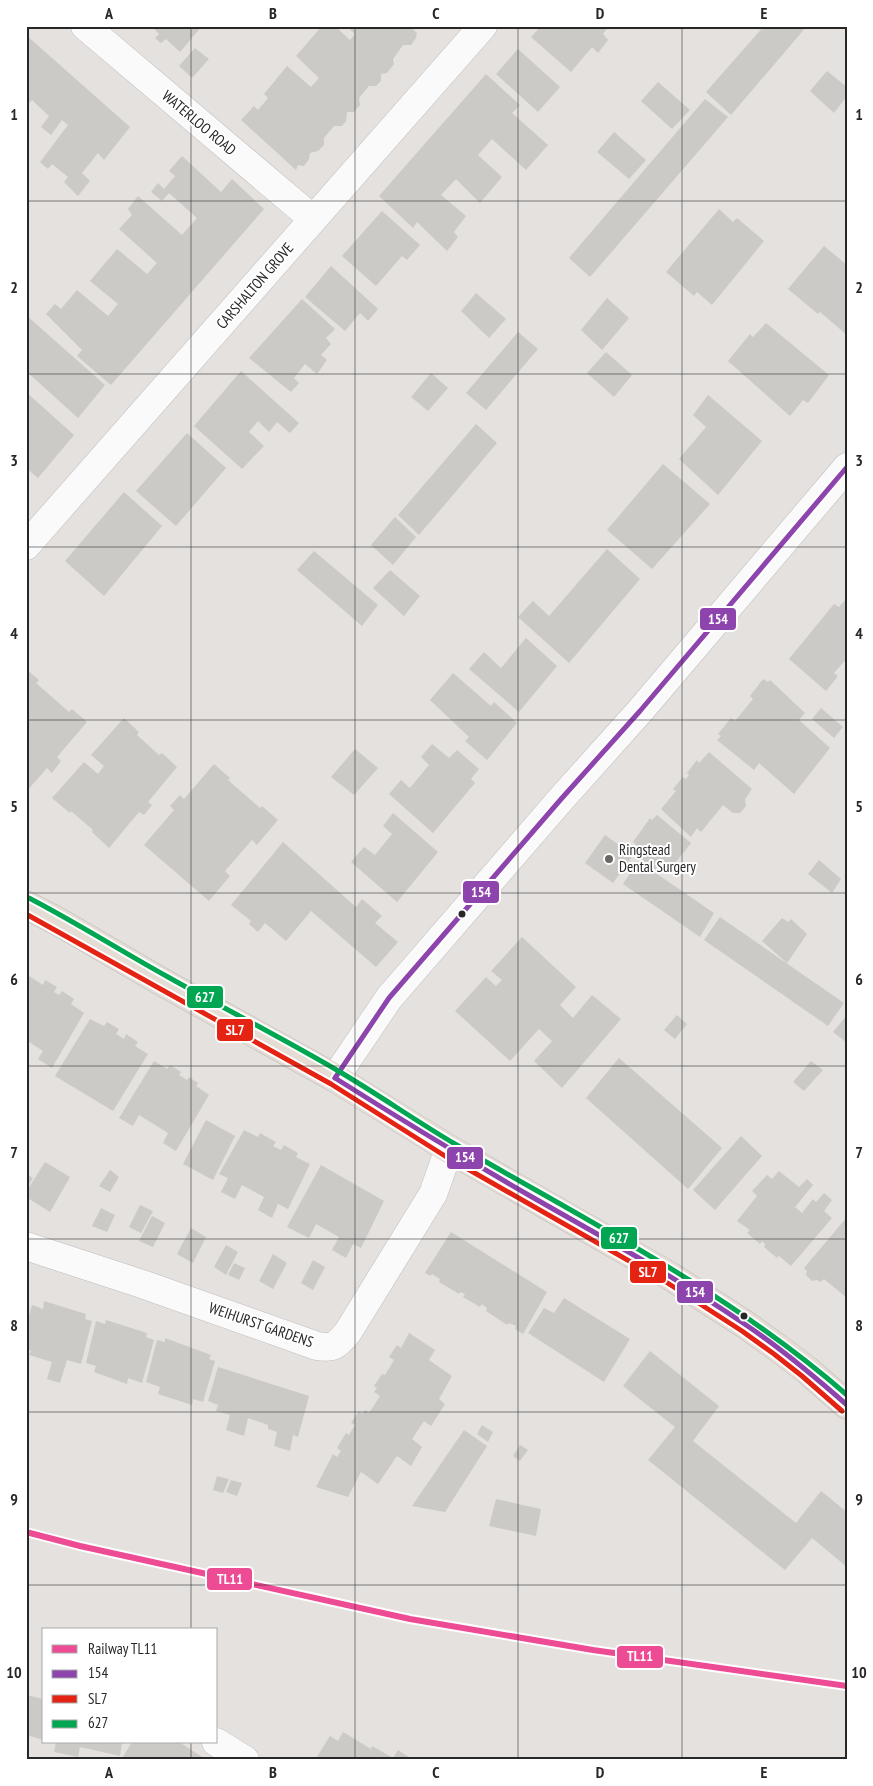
<svg xmlns="http://www.w3.org/2000/svg" width="873" height="1786" font-family="'PT Sans Narrow',sans-serif">
<style>
.building{fill:#cccac7}
.lines{fill:none;stroke-linecap:round;stroke-linejoin:round}
.street-casing{stroke:#bfbdbe;stroke-width:29}
.secondary-casing{stroke:#bfbdbe;stroke-width:29}
.highway-casing{stroke:#bebdbc;stroke-width:29}
.street{stroke:#fbfafa;stroke-width:28}
.secondary{stroke:#fbfafa;stroke-width:28}
.highway{stroke:#e5dcd4;stroke-width:28}
.bus-1-casing{stroke:#fff;stroke-width:9}
.bus-2-casing{stroke:#fff;stroke-width:9}
.bus-3-casing{stroke:#fff;stroke-width:9}
.bus-1{stroke:#8e44ad;stroke-width:5}
.bus-2{stroke:#e42313;stroke-width:5}
.bus-3{stroke:#00a651;stroke-width:5}
.rail-1-casing{stroke:#fff;stroke-width:10}
.rail-1{stroke:#ee4b95;stroke-width:6}
.grid{fill:none;stroke:#272727;stroke-width:1;stroke-opacity:0.55}
.poi-dot{fill:#696867;stroke:#fff;stroke-width:2}
.bus-dot{fill:#272727;stroke:#fff;stroke-width:2}
.labels{text-anchor:middle;stroke-width:4;stroke-linejoin:round;paint-order:stroke}
.street-label{font-size:15px;fill:#272727;stroke:#fff}
.poi-label{font-size:15px;fill:#272727;stroke:#fff;text-anchor:start}
.line-badge{stroke:#fff;stroke-width:2}
.badge-label{font-size:14px;text-anchor:middle;font-weight:bold;fill:#fff}
.neatline{fill:none;stroke:#272727;stroke-width:2}
.grid-label{font-size:16px;text-anchor:middle;font-weight:bold;fill:#272727}
</style>
<rect width="100%" height="100%" fill="#e4e1de"/>
<!-- building -->
<g class="building">
<path d="M151,26H202L180,52L166,39L161,43L155,38L159,34Z"/>
<path d="M322,26H335L350,40L355,34L346,26H409L417,33L416,38L411,45H403L393,59L394,64L387,73L381,74V81L376,86H369L359,98L360,105L354,112H347L346,121L342,126H334L324,138V145L318,151L310,153L309,159L304,166L298,165L296,170L241,120L254,106L258,110L268,98L264,94L287,66L311,87L319,78L296,56Z"/>
<path d="M541,26H609L603,34L608,40L598,53L592,47L571,72L531,37Z"/>
<path d="M764,26H807L731,115L706,92Z"/>
<path d="M26,35L130,127L104,160L98,153L82,173L90,181L78,196L64,182L68,177L52,164L48,169L40,162L68,125L62,120L51,135L41,127L49,116L32,100L26,107Z"/>
<path d="M195,48L209,59L192,78L179,66Z"/>
<path d="M518,49L560,87L538,112L496,74Z"/>
<path d="M827,71L847,87V96L834,113L810,91Z"/>
<path d="M486,74L520,105L512,113L548,145L526,170L492,139L478,155L502,177L480,203L456,179L441,195L466,216L454,232L458,237L447,251L417,222L413,228L379,196Z"/>
<path d="M658,82L690,110L672,129L641,101Z"/>
<path d="M705,99L728,117L590,277L569,258Z"/>
<path d="M614,132L646,160L629,179L597,152Z"/>
<path d="M182,156L221,192L232,179L264,209L111,385L77,356L82,350L46,314L55,304L61,309L77,290L108,316L118,304L90,281L117,249L147,274L157,263L119,229L132,215L128,209L138,196L182,235L197,218L169,193L162,201L151,192L158,183L164,189L175,176L169,171Z"/>
<path d="M719,209L733,222L737,218L764,241L712,305L697,292L694,296L666,272Z"/>
<path d="M382,211L420,245L407,260L402,256L376,286L342,256Z"/>
<path d="M824,246L847,265V335L820,312L818,314L788,289Z"/>
<path d="M331,266L378,309L368,321L360,313L345,331L305,297Z"/>
<path d="M476,293L506,319L489,338L461,311Z"/>
<path d="M607,298L629,318L602,350L581,330Z"/>
<path d="M302,299L335,329L326,338L331,344L321,355L327,360L317,374L305,364L294,378L299,383L291,392L249,358Z"/>
<path d="M26,315L105,385L78,418L26,371Z"/>
<path d="M766,323L829,375L808,403L803,400L790,416L728,361L750,334L753,337Z"/>
<path d="M518,332L538,349L486,410L466,393Z"/>
<path d="M606,352L632,375L614,397L587,373Z"/>
<path d="M241,371L299,423L290,433L277,422L269,432L258,421L249,432L264,446L242,469L194,426Z"/>
<path d="M431,373L448,388L428,411L411,397Z"/>
<path d="M26,392L74,435L38,478L26,468Z"/>
<path d="M708,395L762,441L718,495L679,459L706,427L693,415Z"/>
<path d="M476,424L497,443L419,535L398,515Z"/>
<path d="M187,433L226,468L176,526L136,491Z"/>
<path d="M663,464L710,504L652,569L607,530Z"/>
<path d="M124,492L162,526L104,596L65,561Z"/>
<path d="M395,517L416,537L393,565L371,545Z"/>
<path d="M607,549L640,579L569,663L518,617L533,601L549,616Z"/>
<path d="M314,551L378,605L362,626L297,570Z"/>
<path d="M390,570L420,596L404,616L373,588Z"/>
<path d="M847,598V658L834,673L838,676L826,691L789,659L834,604L839,607Z"/>
<path d="M526,638L557,666L519,712L469,669L484,652L501,668Z"/>
<path d="M26,669L39,680L36,683L69,712L72,709L87,722L57,757L61,761L52,773L47,768L26,792Z"/>
<path d="M453,673L491,706L494,702L517,723L487,760L465,741L469,737L430,700Z"/>
<path d="M763,679L768,682L770,680L805,713L799,720L830,748L794,794L759,763L754,770L717,740L721,736L718,734L731,718L735,721L753,699L750,696Z"/>
<path d="M821,708L843,727L834,738L812,719Z"/>
<path d="M124,718L139,732L137,735L159,755L162,753L177,767L148,802L152,805L144,815L139,812L109,848L92,832L93,830L71,811L70,813L52,798L84,762L98,774L104,766L91,755Z"/>
<path d="M432,744L449,758L457,750L479,769L471,779L475,783L433,833L389,794L401,780L410,788L429,765L421,757Z"/>
<path d="M355,749L378,768L354,795L331,777Z"/>
<path d="M709,752L752,789L745,799L746,806L740,813H733L723,805L701,832L697,828L691,837L661,809L676,791L673,789L683,777L686,779L689,775L687,773L697,760L699,763Z"/>
<path d="M214,764L230,778L228,780L260,808L262,806L278,820L257,845L252,840L225,871L230,876L209,901L144,845L174,810L170,806L180,795L184,799Z"/>
<path d="M393,813L438,852L397,902L351,862L364,847L375,855L392,834L383,826Z"/>
<path d="M657,815L691,843L668,872L661,866L656,871L640,858L645,852L633,842L650,818L652,820Z"/>
<path d="M605,835L633,855L613,883L585,863Z"/>
<path d="M283,842L356,907L362,899L382,916L375,923L398,942L376,967L311,911L286,941L265,923L258,932L249,924L251,921L231,905Z"/>
<path d="M819,860L841,879L832,893L808,874Z"/>
<path d="M638,861L714,913L700,937L623,884Z"/>
<path d="M720,917L844,1003L828,1026L704,940Z"/>
<path d="M782,918L788,922L791,919L807,934L787,963L762,941Z"/>
<path d="M522,937L576,987L560,1005L573,1018L592,995L621,1019L562,1088L534,1061L552,1041L539,1029L510,1061L455,1011L486,977L496,986L502,980L491,971Z"/>
<path d="M29,976L43,985L45,980L57,987L54,992L59,995L62,991L74,999L71,1004L84,1013L52,1068L38,1059L43,1051L26,1040V981Z"/>
<path d="M677,1015L687,1024L675,1039L664,1030Z"/>
<path d="M847,1015V1043L833,1032Z"/>
<path d="M90,1019L104,1026L107,1022L119,1029L116,1034L124,1039L126,1034L138,1042L135,1046L148,1054L113,1111L55,1076Z"/>
<path d="M619,1058L722,1148L688,1189L586,1098Z"/>
<path d="M154,1061L167,1069L170,1065L181,1072L179,1075L187,1080L189,1077L198,1083L196,1086L209,1095L176,1151L163,1143L168,1133L139,1115L133,1126L119,1118Z"/>
<path d="M811,1061L823,1070L804,1091L793,1082Z"/>
<path d="M206,1120L235,1136L213,1180L183,1164Z"/>
<path d="M244,1130L258,1137L260,1133L276,1142L273,1146L281,1150L284,1145L298,1153L296,1157L310,1164L288,1209L278,1204L272,1218L258,1210L264,1197L242,1185L235,1199L221,1192L228,1178L219,1174Z"/>
<path d="M741,1136L762,1156L715,1210L693,1190Z"/>
<path d="M45,1162L70,1177L50,1212L26,1197V1192Z"/>
<path d="M321,1165L384,1201L361,1248L353,1244L346,1258L332,1250L339,1237L316,1224L309,1238L287,1227Z"/>
<path d="M110,1170L119,1177L110,1192L99,1186Z"/>
<path d="M779,1171L799,1187L807,1179L813,1185L795,1207L802,1213L813,1199L816,1202L824,1193L832,1200L824,1211L832,1218L791,1266L779,1256L777,1258L764,1247L765,1244L762,1241L760,1244L747,1233L750,1230L737,1221L757,1196L752,1191L767,1175L772,1179Z"/>
<path d="M26,1174L33,1178L26,1188Z"/>
<path d="M140,1205L153,1211L141,1233L129,1227Z"/>
<path d="M101,1208L115,1215L107,1232L92,1226Z"/>
<path d="M152,1216L165,1223L153,1247L139,1241Z"/>
<path d="M847,1217V1298L824,1279L820,1282L817,1280L812,1281L806,1275L807,1271L804,1268Z"/>
<path d="M191,1228L206,1237L193,1263L177,1254Z"/>
<path d="M451,1232L547,1292L523,1334L515,1329L516,1326L509,1323L507,1325L486,1311L487,1308L482,1304L480,1307L463,1297L465,1294L460,1292L459,1294L439,1282L440,1279L432,1274L431,1276L425,1273Z"/>
<path d="M226,1245L238,1252L226,1275L214,1267Z"/>
<path d="M273,1254L287,1263L273,1289L259,1281Z"/>
<path d="M313,1260L325,1267L313,1290L301,1283Z"/>
<path d="M234,1263L245,1268L239,1280L228,1275Z"/>
<path d="M564,1298L630,1339L604,1382L528,1333L544,1308L554,1313Z"/>
<path d="M44,1301L86,1314L85,1319L92,1321L81,1364L67,1360L60,1383L47,1379L52,1362L29,1355L31,1351L26,1349V1326L32,1305L43,1309Z"/>
<path d="M106,1320L147,1333L146,1337L154,1340L142,1383L128,1378L127,1384L94,1372L96,1366L86,1363L96,1321L105,1324Z"/>
<path d="M409,1333L435,1350L429,1360L452,1376L439,1399L445,1404L431,1426L424,1421L412,1439L422,1447L411,1466L397,1456L378,1484L361,1472L348,1497L316,1487L333,1454L337,1457L341,1451L337,1448L346,1433L349,1435L355,1425L351,1423L359,1411L362,1414L365,1410L369,1413L380,1396L374,1392L377,1388L374,1386L382,1374L385,1375L394,1360L389,1357L397,1345L401,1348Z"/>
<path d="M165,1338L211,1355L209,1359L215,1361L203,1402L193,1399L192,1405L158,1394L160,1387L146,1382L157,1340L165,1342Z"/>
<path d="M650,1351L719,1406L693,1441L796,1523L821,1491L847,1512V1567L812,1538L785,1570L648,1460L675,1427L623,1386Z"/>
<path d="M218,1367L309,1396L298,1437L293,1435L290,1451L274,1446L277,1432L268,1429V1425L248,1418L244,1436L226,1430L230,1415L216,1411L218,1405L208,1401Z"/>
<path d="M482,1425L493,1432L488,1442L477,1434Z"/>
<path d="M464,1430L487,1446L445,1512L412,1506Z"/>
<path d="M520,1445L528,1450L520,1461L513,1456Z"/>
<path d="M217,1476L229,1479L223,1493L213,1490Z"/>
<path d="M231,1480L242,1483L237,1496L226,1492Z"/>
<path d="M496,1499L541,1509L536,1536L489,1526Z"/>
<path d="M26,1695L44,1699V1740L26,1735Z"/>
<path d="M343,1732L371,1749L372,1746L393,1758L398,1750L413,1760H315L330,1736L338,1741Z"/>
<path d="M56,1742H122L120,1756L80,1747L78,1757L54,1752Z"/>
<path d="M132,1742H179L207,1760H121Z"/>
</g>
<g class="lines">
<!-- street casing -->
<g class="street-casing">
<g id="street">
<path d="M85,26L313,219"/>
<path d="M26,546L483,26"/>
<path d="M26,1246L142,1284L317,1346C334,1349 337,1345 348,1332L433,1194L449,1149"/>
<path d="M216,1742L245,1760"/>
</g>
</g>
<!-- secondary casing -->
<g class="secondary-casing">
<path id="secondary" d="M335,1078L389,998L562,798L640,711L847,467"/>
</g>
<!-- highway casing -->
<g class="highway-casing">
<path id="highway" d="M26,905L59,922L162,982L335,1078L449,1149L670,1276L746,1325L778,1348L807,1370L847,1405"/>
</g>
<!-- street -->
<use href="#street" class="street"/>
<!-- secondary -->
<use href="#secondary" class="secondary"/>
<!-- highway -->
<use href="#highway" class="highway"/>
<!-- bus-1 casing -->
<g class="bus-1-casing">
<g id="bus-1">
<path d="M335,1078L389,998L562,798L640,711L847,467"/>
<path d="M335,1078C400,1119 466,1159 532,1197C604,1238 677,1278 746,1325C782,1349 814,1376 847,1405"/>
</g>
</g>
<!-- bus-2 casing -->
<g class="bus-2-casing">
<path id="bus-2" d="M26,914L331,1084L445,1156L666,1282L742,1331L774,1354L802,1376L842,1411"/>
</g>
<!-- bus-3 casing -->
<g class="bus-3-casing">
<path id="bus-3" d="M29,898C77,923 121,951 168,977C225,1009 284,1039 340,1072C379,1095 416,1121 455,1144C589,1222 729,1292 847,1395"/>
</g>
<!-- bus-1 -->
<use href="#bus-1" class="bus-1"/>
<!-- bus-2 -->
<use href="#bus-2" class="bus-2"/>
<!-- bus-3 -->
<use href="#bus-3" class="bus-3"/>
<!-- rail-1 casing -->
<g class="rail-1-casing">
<path id="rail-1" d="M26,1532L80,1546L410,1619L593,1650L847,1686"/>
</g>
<!-- rail-1 -->
<use href="#rail-1" class="rail-1"/>
</g>
<!-- grid -->
<path class="grid" d="M191,26V1630M355,26V1760M518,26V1760M682,26V1760M26,201H847M26,374H847M26,547H847M26,720H847M26,893H847M26,1066H847M26,1239H847M26,1412H847M26,1585H847M191,1742V1760"/>
<!-- markers -->
<circle class="poi-dot" cx="609" cy="859" r="5"/>
<g class="bus-dot">
<circle cx="462" cy="914" r="4.5"/>
<circle cx="744" cy="1316" r="4.5"/>
</g>
<g class="labels">
<!-- street labels -->
<g class="street-label">
<text transform="translate(199 123) rotate(40)" y="5">WATERLOO ROAD</text>
<text transform="translate(255 286) rotate(-49)" y="5">CARSHALTON GROVE</text>
<text transform="translate(261 1325) rotate(19)" y="5">WEIHURST GARDENS</text>
</g>
<!-- poi labels -->
<g class="poi-label">
<text x="619" y="855">Ringstead<tspan x="619" dy="17">Dental Surgery</tspan></text>
</g>
</g>
<g class="line-badge">
<rect x="699" y="607" width="38" height="24" rx="5" fill="#8e44ad"/>
<rect x="462" y="880" width="38" height="24" rx="5" fill="#8e44ad"/>
<rect x="186" y="985" width="38" height="24" rx="5" fill="#00a651"/>
<rect x="216" y="1018" width="38" height="24" rx="5" fill="#e42313"/>
<rect x="446" y="1146" width="38" height="24" rx="5" fill="#8e44ad"/>
<rect x="600" y="1226" width="38" height="24" rx="5" fill="#00a651"/>
<rect x="629" y="1260" width="38" height="24" rx="5" fill="#e42313"/>
<rect x="676" y="1280" width="38" height="24" rx="5" fill="#8e44ad"/>
<rect x="206" y="1567" width="47" height="24" rx="5" fill="#ee4b95"/>
<rect x="616" y="1645" width="48" height="24" rx="5" fill="#ee4b95"/>
</g>
<g class="badge-label">
<text x="718" y="624">154</text>
<text x="481" y="897">154</text>
<text x="205" y="1002">627</text>
<text x="235" y="1035">SL7</text>
<text x="465" y="1162">154</text>
<text x="619" y="1243">627</text>
<text x="648" y="1277">SL7</text>
<text x="695" y="1297">154</text>
<text x="230" y="1584">TL11</text>
<text x="640" y="1661">TL11</text>
</g>
<!-- border -->
<rect width="873" height="1786" fill="none" stroke="#ffffff" stroke-width="55"/>
<!-- legend -->
<rect x="42" y="1628" width="175" height="115" fill="#ffffff" stroke="#a9a9a9"/>
<rect x="52" y="1645" width="25" height="8" fill="#ee4b95" stroke="#a9a9a9"/>
<text x="88" y="1654" font-size="15" fill="#272727">Railway TL11</text>
<rect x="52" y="1670" width="25" height="8" fill="#8e44ad" stroke="#a9a9a9"/>
<text x="88" y="1678" font-size="15" fill="#272727">154</text>
<rect x="52" y="1695" width="25" height="8" fill="#e42313" stroke="#a9a9a9"/>
<text x="88" y="1704" font-size="15" fill="#272727">SL7</text>
<rect x="52" y="1720" width="25" height="8" fill="#00a651" stroke="#a9a9a9"/>
<text x="88" y="1728" font-size="15" fill="#272727">627</text>
<rect x="28" y="28" width="818" height="1730" class="neatline"/>
<g class="grid-label">
<text x="109" y="19">A</text>
<text x="273" y="19">B</text>
<text x="436" y="19">C</text>
<text x="600" y="19">D</text>
<text x="764" y="19">E</text>
<text x="14" y="120">1</text>
<text x="859" y="120">1</text>
<text x="14" y="293">2</text>
<text x="859" y="293">2</text>
<text x="14" y="466">3</text>
<text x="859" y="466">3</text>
<text x="14" y="639">4</text>
<text x="859" y="639">4</text>
<text x="14" y="812">5</text>
<text x="859" y="812">5</text>
<text x="14" y="985">6</text>
<text x="859" y="985">6</text>
<text x="14" y="1158">7</text>
<text x="859" y="1158">7</text>
<text x="14" y="1331">8</text>
<text x="859" y="1331">8</text>
<text x="14" y="1505">9</text>
<text x="859" y="1505">9</text>
<text x="14" y="1678">10</text>
<text x="859" y="1678">10</text>
<text x="109" y="1778">A</text>
<text x="273" y="1778">B</text>
<text x="436" y="1778">C</text>
<text x="600" y="1778">D</text>
<text x="764" y="1778">E</text>
</g>
</svg>
